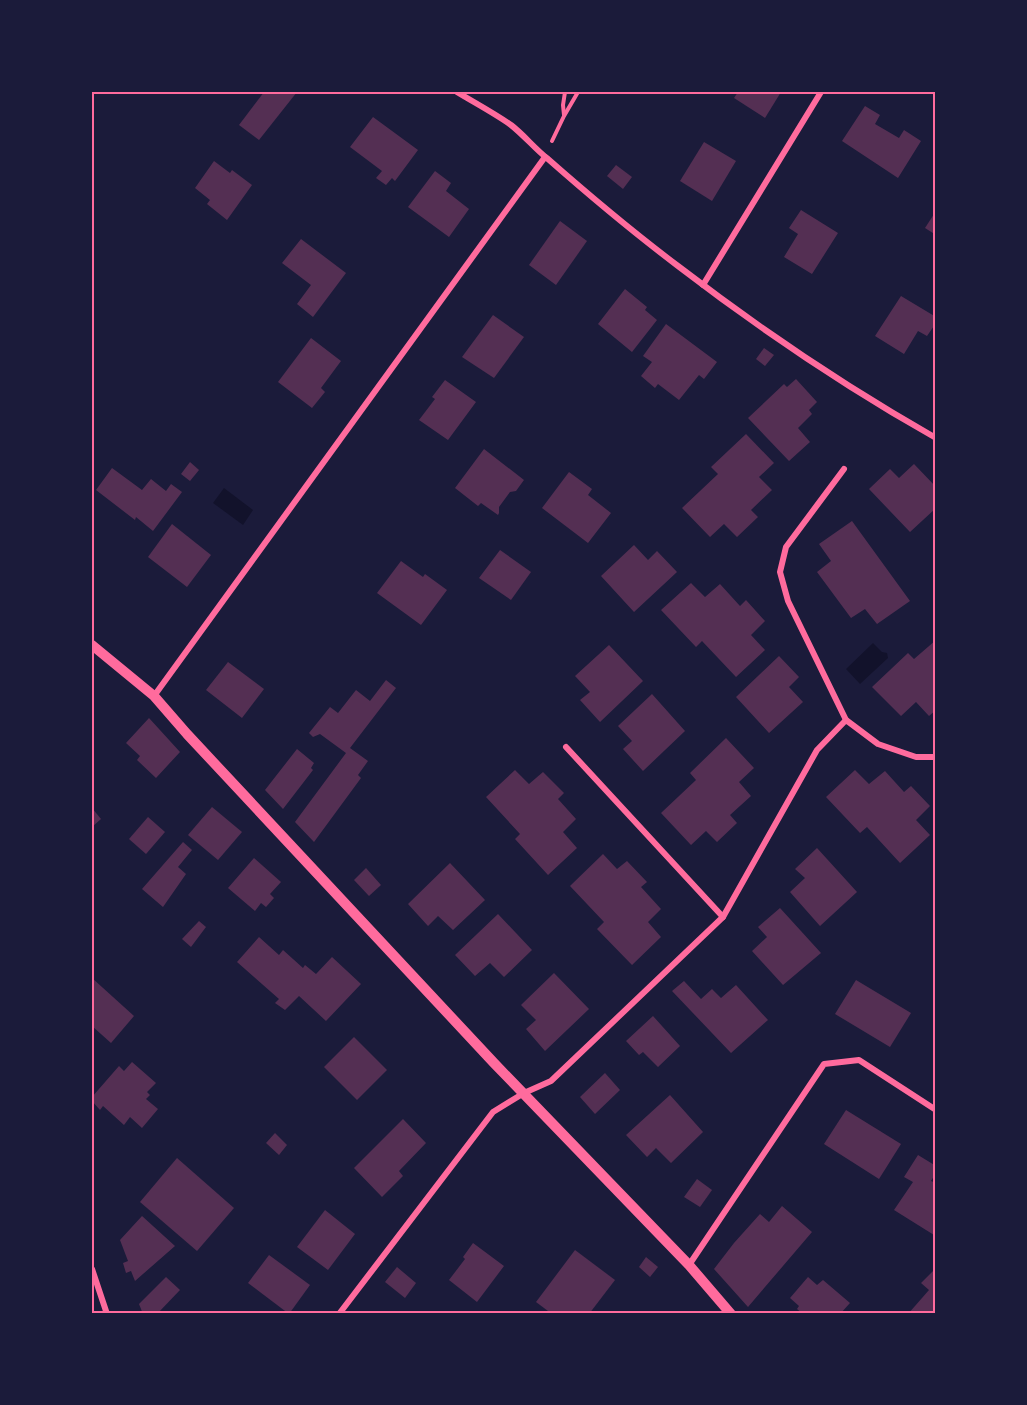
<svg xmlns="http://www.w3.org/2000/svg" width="1027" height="1405" font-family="Arial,sans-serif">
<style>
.water{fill:#12122b}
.building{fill:#542f53}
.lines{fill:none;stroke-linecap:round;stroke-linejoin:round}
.path{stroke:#ff6b9d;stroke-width:4}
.minor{stroke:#ff6b9d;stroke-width:6}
.tertiary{stroke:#ff6b9d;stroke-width:10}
.neatline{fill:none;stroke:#ff6b9d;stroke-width:2}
</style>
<rect width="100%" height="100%" fill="#1b1b3a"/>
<!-- water -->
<g class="water">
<path d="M224,488L253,510L243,525L213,503Z"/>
<path d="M873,643L882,652L887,653L888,658L860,684L846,669Z"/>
</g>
<!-- building -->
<g class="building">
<path d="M264,92H297L259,140L239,125Z"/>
<path d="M738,92H781L765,118L734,98Z"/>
<path d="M865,106L880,115L875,124L899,138L904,130L921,141L898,178L842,141Z"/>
<path d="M373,117L418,150L395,181L392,178L386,185L376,178L382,171L350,147Z"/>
<path d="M704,142L736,161L712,201L680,181Z"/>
<path d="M214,161L230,173L232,170L252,185L227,220L207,204L210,200L195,188Z"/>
<path d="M616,165L632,177L623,189L607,176Z"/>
<path d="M435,171L451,183L446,191L469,209L449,237L408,207Z"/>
<path d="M801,210L838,233L812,274L784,257L798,234L789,228Z"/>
<path d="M936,211V235L925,228Z"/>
<path d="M560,221L587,241L556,285L529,265Z"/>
<path d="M301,239L346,273L313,317L297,304L311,285L282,263Z"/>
<path d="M625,289L647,307L645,310L657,320L632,352L598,324Z"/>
<path d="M901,296L936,317V323L927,336L918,331L904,354L875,336Z"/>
<path d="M493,315L524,337L494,378L462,357Z"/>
<path d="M666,324L717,362L704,379L699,375L679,400L658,384L655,388L641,376L652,362L643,356Z"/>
<path d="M311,338L341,361L321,388L325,392L312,408L278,382Z"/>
<path d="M764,348L774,355L765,366L756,359Z"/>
<path d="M796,379L817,402L809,410L812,414L798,428L810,442L789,461L748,418L784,384L787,387Z"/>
<path d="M445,380L476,402L448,440L419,420L435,399L432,397Z"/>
<path d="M746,434L774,463L759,477L772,490L751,510L758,517L737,537L724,524L710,537L682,508L718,474L711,467Z"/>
<path d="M484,449L524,480L516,491L510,492L499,507V513L498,515L481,503L478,506L455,488Z"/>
<path d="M190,462L199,470L190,481L181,474Z"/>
<path d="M914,464L936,487V508L910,532L869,489L890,469L899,478Z"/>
<path d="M112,468L142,490L151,479L166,491L171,484L182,492L153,531L136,517L135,520L96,490Z"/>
<path d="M569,472L592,489L588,495L611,513L588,543L542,508Z"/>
<path d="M852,521L910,601L877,624L865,609L851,618L817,572L831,561L819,544Z"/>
<path d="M172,524L211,555L187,587L148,557Z"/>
<path d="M634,545L648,560L657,551L677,572L634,612L601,576Z"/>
<path d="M500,550L531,572L511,600L479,578Z"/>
<path d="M401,561L423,577L425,574L447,590L421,625L377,593Z"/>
<path d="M691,583L705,597L720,584L740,606L746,600L765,621L751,635L765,650L736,677L702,641L696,647L661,610Z"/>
<path d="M936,640V710L929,716L916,702L901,716L872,687L908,653L914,659Z"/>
<path d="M609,645L643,681L600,722L580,700L590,692L575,676Z"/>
<path d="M779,656L799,677L789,687L803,702L769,733L736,697Z"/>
<path d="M228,662L264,689L242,718L206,690Z"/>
<path d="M386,680L396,688L350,748L368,761L358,775L361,778L314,842L295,822L346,753L320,734L313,737L309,733L330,707L338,713L356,690L370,701Z"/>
<path d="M652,694L685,731L643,771L623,749L632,741L618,726Z"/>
<path d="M149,718L180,752L156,778L137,760L140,756L126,743Z"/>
<path d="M726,738L754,768L739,782L751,796L730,815L737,823L717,842L706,831L691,845L661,813L696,780L690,773Z"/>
<path d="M297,749L314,763L311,768L313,770L283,809L265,790Z"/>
<path d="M515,770L529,784L543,772L564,793L558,799L576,819L563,832L577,848L548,875L515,839L520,834L486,797Z"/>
<path d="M855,770L869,784L885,771L904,792L911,786L930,806L916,820L930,835L900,863L867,827L860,833L826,797Z"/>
<path d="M212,807L242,832L218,860L188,835Z"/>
<path d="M92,808L101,819L92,827Z"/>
<path d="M148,817L165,832L146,854L129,839Z"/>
<path d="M183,842L192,850L178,867L186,874L163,907L142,889Z"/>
<path d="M817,848L857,892L820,926L790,892L805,878L795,869Z"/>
<path d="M603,854L617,869L627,861L647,882L641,887L661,909L648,922L661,937L632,965L597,929L604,922L570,886Z"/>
<path d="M254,858L281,882L270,894L274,898L266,907L261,903L255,911L228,888Z"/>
<path d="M450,863L485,900L453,930L438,916L428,926L408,904Z"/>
<path d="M366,868L381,885L369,896L354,880Z"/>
<path d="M780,908L821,953L783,985L752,951L767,937L758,927Z"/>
<path d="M498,914L532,950L504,977L490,963L475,976L455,955Z"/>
<path d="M199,921L206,927L191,947L182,939Z"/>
<path d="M259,937L279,955L283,950L303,968L305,965L316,974L332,957L361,984L326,1021L299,996L285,1010L275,1003L279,999L237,962Z"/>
<path d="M554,973L589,1009L545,1051L526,1029L536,1020L521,1005Z"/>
<path d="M92,978L134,1016L111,1043L92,1026Z"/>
<path d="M856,980L911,1013L890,1047L835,1014Z"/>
<path d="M684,981L701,999L712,989L721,998L736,985L768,1020L731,1053L672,991Z"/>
<path d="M653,1016L680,1046L658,1067L643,1052L639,1055L626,1041Z"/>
<path d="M354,1037L387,1070L357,1100L324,1067Z"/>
<path d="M132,1062L156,1083L147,1092L150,1095L146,1099L158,1109L142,1128L130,1117L124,1125L103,1106L100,1110L92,1101V1097L119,1066L124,1071Z"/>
<path d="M605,1073L620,1090L595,1114L580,1097Z"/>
<path d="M670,1095L703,1132L671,1163L656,1148L647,1157L626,1135Z"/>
<path d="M846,1110L901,1144L879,1179L824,1144Z"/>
<path d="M403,1119L426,1143L399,1171L403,1176L382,1197L354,1168Z"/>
<path d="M275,1133L287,1145L279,1155L266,1143Z"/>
<path d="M918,1155L936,1166V1173L931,1181L936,1183V1232L934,1235L894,1210L913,1182L904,1177Z"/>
<path d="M177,1158L234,1208L197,1251L140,1202Z"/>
<path d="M697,1179L712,1190L700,1207L684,1197Z"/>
<path d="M782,1206L812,1232L748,1307L714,1269L734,1243L760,1214L769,1222Z"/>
<path d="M325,1210L355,1234L328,1270L297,1247Z"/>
<path d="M142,1216L175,1246L135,1281L131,1271L126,1273L123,1263L128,1261L120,1240Z"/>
<path d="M473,1243L504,1266L477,1302L449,1280L465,1259L463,1257Z"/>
<path d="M575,1250L615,1280L589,1314H552L536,1302Z"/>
<path d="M269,1255L310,1285L289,1314L248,1283Z"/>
<path d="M646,1257L658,1267L650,1277L639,1267Z"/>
<path d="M397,1267L416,1283L405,1298L385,1282Z"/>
<path d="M936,1268V1314H908L929,1290L921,1283Z"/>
<path d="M166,1277L180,1290L157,1314H143L139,1304Z"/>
<path d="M808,1277L817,1285L823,1280L850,1303L840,1314H803L797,1309L799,1306L790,1298Z"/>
</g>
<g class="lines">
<!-- path -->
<g class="path">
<path d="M564,115L563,105L565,92"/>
<path d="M552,141L564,116L578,92"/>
</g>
<!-- minor -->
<g class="minor">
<path d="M457,92C475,103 494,113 511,125C524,135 535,149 548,159C590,196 633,232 678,266C760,329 846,387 936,438"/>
<path d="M703,285L821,92"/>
<path d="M844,469L786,547L780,572L788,601L846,720"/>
<path d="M154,696L545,157"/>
<path d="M566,747L723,917"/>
<path d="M689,1265L824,1064L859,1060L936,1110"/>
<path d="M92,1269L107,1314"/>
<path d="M339,1314L493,1112L524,1093L551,1081L723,917L817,750L846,720L878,744L916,757H936"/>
</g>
<!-- tertiary -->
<path class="tertiary" d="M92,645L154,696L187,734L494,1063L689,1265L731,1314"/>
</g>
<!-- border -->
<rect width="1027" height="1405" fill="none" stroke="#1b1b3a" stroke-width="186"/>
<rect x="93" y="93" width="841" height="1219" class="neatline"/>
</svg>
